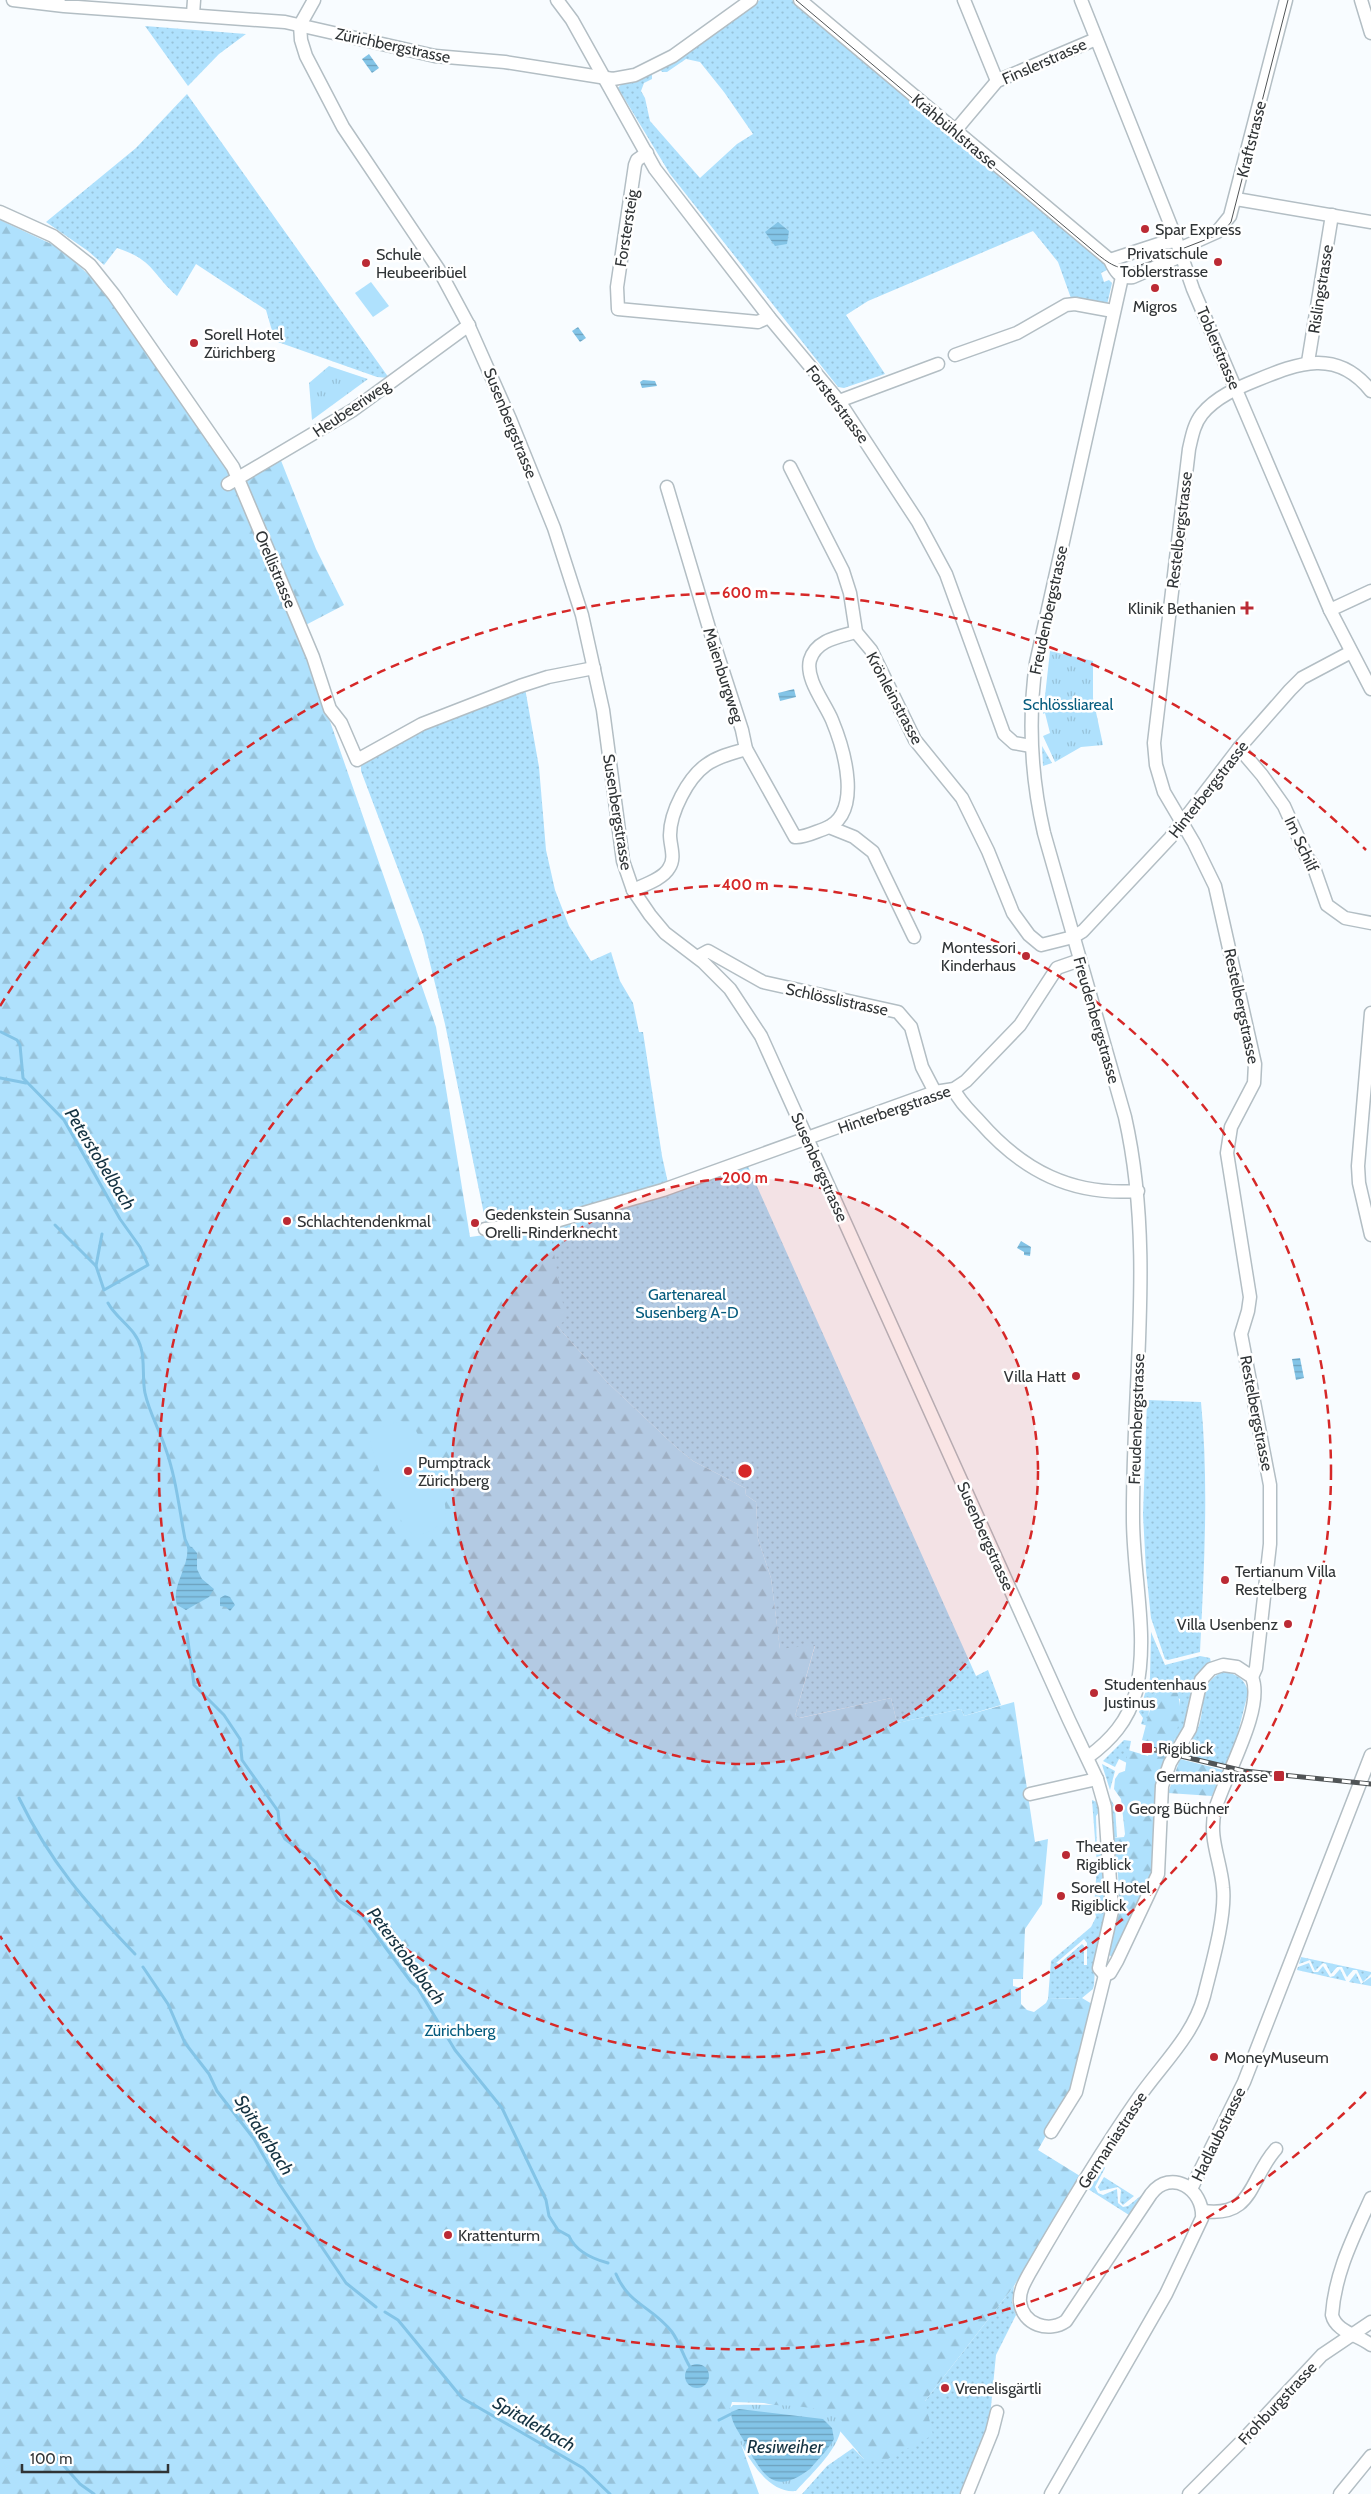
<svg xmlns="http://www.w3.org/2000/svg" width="1371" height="2494" font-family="Cabin,sans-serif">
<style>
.grass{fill:url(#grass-dots);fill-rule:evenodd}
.forest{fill:url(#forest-firs)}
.park{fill:url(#park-tufts)}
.pitch{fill:#afe1fd}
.water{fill:url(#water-rules)}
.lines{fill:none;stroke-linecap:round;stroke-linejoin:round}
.stream{stroke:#83c4e7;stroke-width:3}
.minor-casing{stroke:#b3bec4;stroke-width:15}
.minor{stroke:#fff;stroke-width:12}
.tram{stroke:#505456;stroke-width:1}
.rail-casing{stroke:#505456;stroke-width:5}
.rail{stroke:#fff;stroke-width:3;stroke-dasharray:9;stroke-linecap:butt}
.ring{fill:none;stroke:#d62828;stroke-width:2.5;stroke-dasharray:9 6}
.poi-dot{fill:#bb2a34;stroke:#fff;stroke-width:2}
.labels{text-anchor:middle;stroke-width:5;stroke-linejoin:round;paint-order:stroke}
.street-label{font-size:16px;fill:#303436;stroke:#fff}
.poi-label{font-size:16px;fill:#303436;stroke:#fff;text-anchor:start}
.park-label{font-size:16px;fill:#065c7e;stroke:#fff}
.water-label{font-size:18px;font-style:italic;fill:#143241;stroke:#fff}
.centre{fill:#d62828;stroke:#fff;stroke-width:2.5}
.ring-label{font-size:15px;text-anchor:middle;font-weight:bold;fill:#d62828;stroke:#fff;stroke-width:5;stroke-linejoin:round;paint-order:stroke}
</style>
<defs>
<pattern id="grass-dots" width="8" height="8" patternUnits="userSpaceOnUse" patternTransform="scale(1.25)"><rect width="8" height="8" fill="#afe1fd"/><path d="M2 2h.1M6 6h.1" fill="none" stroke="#97c2d9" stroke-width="1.8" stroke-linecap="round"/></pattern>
<pattern id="forest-firs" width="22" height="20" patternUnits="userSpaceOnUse" patternTransform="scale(1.25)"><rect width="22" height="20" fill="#afe1fd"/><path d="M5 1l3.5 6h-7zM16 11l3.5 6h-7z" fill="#97c2d9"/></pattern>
<pattern id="park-tufts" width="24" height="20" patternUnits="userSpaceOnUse" patternTransform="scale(1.25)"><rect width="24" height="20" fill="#afe1fd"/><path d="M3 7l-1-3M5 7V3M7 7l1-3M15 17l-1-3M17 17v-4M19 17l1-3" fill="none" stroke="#97c2d9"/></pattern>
<pattern id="water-rules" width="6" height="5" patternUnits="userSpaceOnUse" patternTransform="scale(1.25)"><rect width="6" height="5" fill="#83c4e7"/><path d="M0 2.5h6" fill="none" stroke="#6ca0bc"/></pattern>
</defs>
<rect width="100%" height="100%" fill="#f8fcff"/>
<!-- grass -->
<g class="grass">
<path d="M760,0H792L1108,267L1107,270L1101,273L1104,282L1109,280L1112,283L1107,305L1072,301L1058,262L1033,231L868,301L846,315L885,374L844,388L838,387L670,174L618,88L624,81L651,73L652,75V79L644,83L641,91L645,98L650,121L700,178L737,144L753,134L724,92L700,62L686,59L667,72H662L660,69Z"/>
<path d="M145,26L246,34L219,54L188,86Z"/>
<path d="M187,94L389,378L377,377L275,341L266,310L196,264L177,296C151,273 154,260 117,248L104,265L88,251L46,222L136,148Z"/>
<path d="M525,688L539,767L546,850L555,890L569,926L591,961L611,952L620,981L633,1003L639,1032H643L662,1156L670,1192L747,1164L976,1676L988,1670L1001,1705L964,1716L961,1709L897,1723L891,1698L799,1718L795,1716L815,1646L780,1650L771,1578L758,1539L756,1502L746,1495L745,1488L693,1461L678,1449L607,1382L557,1326L548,1220L486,1224L445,1024L423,935L361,771V765L366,759L407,734Z"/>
<path d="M1042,746L1052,763L1043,766Z"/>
<path d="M1147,1400L1201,1402C1209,1485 1204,1569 1200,1652L1168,1660L1165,1659L1151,1618L1146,1570L1143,1515Z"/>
<path d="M1151,1632L1165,1665L1200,1656L1210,1658L1211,1663C1189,1677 1192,1700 1185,1723C1183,1731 1178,1738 1174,1744L1180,1699L1157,1691L1149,1709L1148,1726L1141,1724L1143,1718L1139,1712L1150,1678Z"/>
<path d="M1223,1672C1236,1673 1246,1679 1248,1693L1236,1740L1225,1766L1182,1755C1189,1746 1195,1736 1199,1725C1206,1705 1199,1681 1223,1672Z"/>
<path d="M1124,1740L1131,1741L1127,1763L1119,1759L1115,1767L1103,1761Z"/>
<path d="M1102,1764L1115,1771L1110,1790L1103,1768Z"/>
<path d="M1110,1798L1115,1807L1117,1837L1114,1838Z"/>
<path d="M1092,1800L1099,1803V1812L1096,1816L1097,1851L1102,1854L1106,1911L1096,1952L1094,1985L1093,1989L1082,1998L1048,1999L1051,1961L1091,1927L1096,1917L1094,1908L1097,1865ZM1084,1939L1087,1943V1965H1084V1946L1082,1944L1059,1964L1056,1963Z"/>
<path d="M1301,1957L1371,1972V1974L1363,1982L1357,1970H1353L1347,1977L1342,1967H1337L1331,1974L1326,1964L1323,1963L1315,1971L1310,1960L1299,1964Z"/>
<path d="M1309,1963L1313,1972H1318L1323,1966L1330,1977L1334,1976L1340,1969L1346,1981L1297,1970L1298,1967Z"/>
<path d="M1356,1973L1361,1984L1371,1977V1986L1349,1982Z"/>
<path d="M1103,2165L1105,2168L1095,2187L1098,2193L1103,2195L1117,2189L1118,2203L1123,2207L1128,2206L1143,2194L1129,2215L1088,2189Z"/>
<path d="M1104,2177L1134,2196L1123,2205L1120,2202L1121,2190L1118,2187L1100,2191L1098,2187Z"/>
<path d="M1014,2286L1012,2302L1016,2315L996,2355L990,2417L978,2458L963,2494H802L827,2466L853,2448L864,2459L925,2401Z"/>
</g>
<!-- forest -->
<g class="forest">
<path d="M0,220L60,248L92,278L119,308L227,465L238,488L250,477L280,458L316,549L344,605L298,629L436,1027L470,1237L549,1226L566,1320L557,1326L607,1382L678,1449L693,1461L745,1488L746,1495L756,1502L758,1539L771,1578L780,1649L815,1645L795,1716L800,1718L891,1698L897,1723L961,1709L964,1716L1014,1702L1035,1842L1048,1839L1042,1904L1025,1929L1023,1979H1013V1986L1021,1988V2004L1027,2010L1034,2012L1046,2003L1048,1999L1082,1998L1092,2004L1069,2094L1038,2150L1080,2176L1014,2286L925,2401L933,2435L882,2462L864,2459L828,2417L764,2403L732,2402L728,2417L737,2433L759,2494H0Z"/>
<path d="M1165,1684L1174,1686C1185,1701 1178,1738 1169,1752L1152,1748L1153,1743L1142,1740L1153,1698L1161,1686Z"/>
<path d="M1128,1750L1148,1756L1150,1751L1167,1756L1155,1789L1153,1872L1112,1957L1109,1955C1107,1943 1119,1920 1119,1905C1120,1883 1116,1859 1114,1838L1124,1837L1125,1834L1121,1799L1114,1789L1115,1779L1119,1773L1125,1771Z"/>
<path d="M1180,1759L1223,1770L1212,1796L1168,1793Z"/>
</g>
<!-- park -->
<g class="park">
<path d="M329,366L368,379L312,420L309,383Z"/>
<path d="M1050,651L1093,661V698L1103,745L1081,747L1055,762L1043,736L1050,733L1045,713L1043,714Z"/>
<path d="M733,2405C757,2405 826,2402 842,2421C842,2447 812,2473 796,2491C762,2494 742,2444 728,2421V2410Z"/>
</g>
<!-- pitch -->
<g class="pitch">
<path d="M371,282L389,306L373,317L355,293Z"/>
<path d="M400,1421L413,1425C428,1454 446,1484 446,1518C435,1529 421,1542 405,1529C392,1499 375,1468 369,1435L374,1429Z"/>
</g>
<!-- water -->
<g class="water">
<path d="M369,54L379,68L372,73L362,59Z"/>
<path d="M778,222L789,231L787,244L775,246L765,232Z"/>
<path d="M578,327L586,338L580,342L572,331Z"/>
<path d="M643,380L655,381L657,386L642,388L640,382Z"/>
<path d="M794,689L796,697L780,701L778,693Z"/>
<path d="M1021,1241L1031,1247L1030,1256L1024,1255V1252L1017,1248Z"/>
<path d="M1300,1358L1304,1378L1296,1380L1292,1359Z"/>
<path d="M187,1546L192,1547L197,1553V1569L202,1579L214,1589L209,1597L186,1610L177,1605C171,1585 190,1567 187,1546Z"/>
<path d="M225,1595L230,1597L235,1605L230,1611L226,1607L220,1606V1598Z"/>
<circle cx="697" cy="2376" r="12"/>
<path d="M739,2409L823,2419L832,2428L834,2439C828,2450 818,2459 810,2469C776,2494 765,2480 747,2446C742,2436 731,2424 731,2412Z"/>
</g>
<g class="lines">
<!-- stream -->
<g class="stream">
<path d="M1,1032L17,1040L20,1045L23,1078L64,1120L120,1219L140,1247L148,1265L104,1290L96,1266L102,1234"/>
<path d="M0,1078L26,1083"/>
<path d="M55,1225L96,1266"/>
<path d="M108,1303C117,1320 136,1328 141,1348C145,1361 142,1379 145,1393C149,1412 159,1429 165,1447C176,1477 179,1508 185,1539L189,1548"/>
<path d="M187,1634L194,1685L224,1715L240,1739L242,1760L278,1811L280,1830L285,1839L316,1862L338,1900L363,1917L411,1982L417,1987L455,2050L502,2108L546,2200L549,2216L558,2230L569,2236C576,2252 593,2259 608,2263"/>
<path d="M19,1798C50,1862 86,1903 135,1954"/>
<path d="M143,1967L168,2004L185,2043L209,2074L217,2091L254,2139L280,2185L346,2283L376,2307"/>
<path d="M616,2274C629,2305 653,2307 672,2332C680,2343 683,2356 690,2367"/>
<path d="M385,2312L398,2320L462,2398L583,2468L610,2494"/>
<path d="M719,2420L731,2414"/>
<path d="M57,2458L80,2484L94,2494"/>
</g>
<!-- minor casing -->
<g class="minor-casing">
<g id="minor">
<path d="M13,0L64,6L285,22L435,56L505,62L613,79L635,75L673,56L751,0"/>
<path d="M314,0L300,25L301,40L306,56L343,127L439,270L467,322L510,419L554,528L582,615L603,710L623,861L633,890L650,915L665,933L703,962L730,989L761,1036L1069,1720L1097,1779L1105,1807L1112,1911L1099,1968L1105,1975"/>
<path d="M557,0L572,20L655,169L769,317L839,401L918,522L946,574L1004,734L1014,743L1031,746"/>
<path d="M800,0L1110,260C1115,271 1119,279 1133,277L1181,256"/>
<path d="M964,0L997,81"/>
<path d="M1081,0L1173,231L1193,289L1330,610L1371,689"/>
<path d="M1361,0L1371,33"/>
<path d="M193,14L194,0"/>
<path d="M955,131L997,81L1096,39"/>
<path d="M647,153L637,160L635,165L617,287L618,309L758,322L769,317"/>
<path d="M1236,199L1371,222"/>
<path d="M0,212L53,236L90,265L114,295L233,467L313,657L330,709L341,723L357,760L422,724L520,686L548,677L594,668"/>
<path d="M1179,249L1217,232L1230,216L1286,0"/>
<path d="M1110,260L1162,243L1176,241"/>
<path d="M955,355L1017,333L1066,305L1075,304L1113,311"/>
<path d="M1308,362L1332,215"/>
<path d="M839,401L938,364"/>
<path d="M790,467L843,571L850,593L856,632L871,650L915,740L962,798L988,851L1013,913L1029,935L1041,945L1073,937L1083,931L1170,838L1239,748L1290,690L1302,678L1351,652"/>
<path d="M228,484L353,410L469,325"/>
<path d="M667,487L709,628L742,730L746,749L795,837C804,838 815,832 824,829C864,815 844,749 832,720C825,703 805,679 810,660C816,640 838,637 856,632"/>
<path d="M1330,610L1371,591"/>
<path d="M1239,748L1262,775L1284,806L1307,857L1313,865L1327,905L1345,918L1371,923"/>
<path d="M829,827L854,837L873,852L914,937"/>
<path d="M633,890C644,885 663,879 669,868C676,858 670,846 670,835C670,812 688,778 706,765C718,756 733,753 746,749"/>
<path d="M697,957L708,951L763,982L898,1012L911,1027L922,1067L935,1092"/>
<path d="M1371,1013L1358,1166L1359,1183L1371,1235"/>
<path d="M954,1089C959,1102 971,1112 980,1122C1023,1171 1072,1196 1138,1191"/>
<path d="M485,1229L549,1223L663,1190L935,1092L954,1089L966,1081L1020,1025L1057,968L1080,960"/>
<path d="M1252,1677L1256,1668L1270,1544V1485L1241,1334L1248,1311L1250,1297L1227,1153L1231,1127L1254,1083L1255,1064L1215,886L1194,843L1164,792L1156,765L1154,743L1189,449C1192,436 1194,424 1202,414C1216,397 1237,388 1257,380C1298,363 1337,348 1371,391"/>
<path d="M1088,1757C1111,1740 1128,1721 1136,1692C1149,1636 1133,1576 1133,1519C1132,1384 1155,1250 1125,1117L1044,833C1031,777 1028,720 1036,663L1122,277"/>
<path d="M1030,1794L1097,1779"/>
<path d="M1051,2132L1076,2092L1105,1975"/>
<path d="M1191,2189L1244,2082L1371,1755"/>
<path d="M1371,2198C1354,2236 1335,2272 1332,2315C1336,2332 1359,2335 1371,2345"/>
<path d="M1203,2211C1254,2218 1249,2179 1276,2149"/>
<path d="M967,2494L992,2432L997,2412"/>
<path d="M1051,2494L1166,2294L1202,2218C1204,2189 1171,2168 1151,2194L1066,2321C1049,2333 1023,2325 1020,2302C1019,2292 1024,2283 1029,2274C1063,2215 1098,2156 1137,2100C1160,2066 1193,2037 1204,1996C1211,1967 1226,1917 1223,1888C1221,1861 1208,1838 1215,1810C1224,1777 1265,1709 1252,1677L1237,1667L1223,1665L1211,1669L1201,1680L1190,1729L1170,1763L1162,1786L1158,1874L1117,1961L1110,1973L1105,1975"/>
<path d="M1189,2494L1241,2442L1322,2355L1371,2322"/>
<path d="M1340,2494L1371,2456"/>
</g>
</g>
<!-- minor -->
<use href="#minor" class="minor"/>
<!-- tram -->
<path class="tram" d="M796,0L1097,254C1111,265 1121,272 1138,266L1215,236L1224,231L1231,222L1288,0"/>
<!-- rail casing -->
<g class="rail-casing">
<path id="rail" d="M1147,1748L1244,1771L1371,1784"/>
</g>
<!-- rail -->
<use href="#rail" class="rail"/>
</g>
<!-- distance rings -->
<circle cx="745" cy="1471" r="293" fill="#d62828" fill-opacity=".12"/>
<g class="ring">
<circle cx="745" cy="1471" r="293"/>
<circle cx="745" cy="1471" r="586"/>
<path d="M1366 2092A878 878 0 0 1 0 1936M0 1006A878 878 0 0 1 1366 850"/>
</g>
<!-- markers -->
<g class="poi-dot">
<circle cx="1145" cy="229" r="5"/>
<circle cx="1218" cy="262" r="5"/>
<circle cx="366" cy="263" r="5"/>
<circle cx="1155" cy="288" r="5"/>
<circle cx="194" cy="343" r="5"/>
<path d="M1244.5 600.5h5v5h5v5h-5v5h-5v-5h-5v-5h5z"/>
<circle cx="1026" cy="956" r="5"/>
<circle cx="287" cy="1221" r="5"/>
<circle cx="475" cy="1223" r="5"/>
<circle cx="1076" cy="1376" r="5"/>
<circle cx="408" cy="1471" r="5"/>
<circle cx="1225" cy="1580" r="5"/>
<circle cx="1288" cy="1624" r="5"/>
<circle cx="1094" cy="1693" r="5"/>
<rect x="1141" y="1742" width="12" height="12" rx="2.5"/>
<rect x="1273" y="1770" width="12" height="12" rx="2.5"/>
<circle cx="1119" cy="1808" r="5"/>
<circle cx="1066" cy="1855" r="5"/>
<circle cx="1061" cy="1896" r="5"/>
<circle cx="1214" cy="2057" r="5"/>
<circle cx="448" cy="2235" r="5"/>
<circle cx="945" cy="2388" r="5"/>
</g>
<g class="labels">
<!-- street labels -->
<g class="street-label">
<text transform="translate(393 45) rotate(12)" y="6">Zürichbergstrasse</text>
<text transform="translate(1044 61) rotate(-24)" y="6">Finslerstrasse</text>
<text transform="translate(955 131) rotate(40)" y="6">Krähbühlstrasse</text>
<text transform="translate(1251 139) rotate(-76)" y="6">Kraftstrasse</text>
<text transform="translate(626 228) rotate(-81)" y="6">Forstersteig</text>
<text transform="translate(1320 289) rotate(-81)" y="6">Rislingstrasse</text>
<text transform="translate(1219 348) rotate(67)" y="6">Toblerstrasse</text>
<text transform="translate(838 404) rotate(53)" y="6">Forsterstrasse</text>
<text transform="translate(351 408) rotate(-34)" y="6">Heubeeriweg</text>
<text transform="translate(511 423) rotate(68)" y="6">Susenbergstrasse</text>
<text transform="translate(1179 530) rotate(-83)" y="6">Restelbergstrasse</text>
<text transform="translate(276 569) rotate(67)" y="6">Orellistrasse</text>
<text transform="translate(1048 610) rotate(-78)" y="6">Freudenbergstrasse</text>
<text transform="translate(724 675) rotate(72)" y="6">Maienburgweg</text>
<text transform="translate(895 698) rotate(62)" y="6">Krönleinstrasse</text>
<text transform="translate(1208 789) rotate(-52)" y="6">Hinterbergstrasse</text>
<text transform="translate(618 812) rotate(81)" y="6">Susenbergstrasse</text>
<text transform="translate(1302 844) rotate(65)" y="6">Im Schilf</text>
<text transform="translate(837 999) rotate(12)" y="6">Schlösslistrasse</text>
<text transform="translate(1242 1006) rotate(78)" y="6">Restelbergstrasse</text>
<text transform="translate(1097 1020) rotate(74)" y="6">Freudenbergstrasse</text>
<text transform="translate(894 1109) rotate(-19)" y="6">Hinterbergstrasse</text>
<text transform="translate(820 1167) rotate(66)" y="6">Susenbergstrasse</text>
<text transform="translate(1257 1413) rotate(79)" y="6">Restelbergstrasse</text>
<text transform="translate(1136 1419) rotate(-88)" y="6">Freudenbergstrasse</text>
<text transform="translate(986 1536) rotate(66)" y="6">Susenbergstrasse</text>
<text transform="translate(1218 2134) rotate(-64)" y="6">Hadlaubstrasse</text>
<text transform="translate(1112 2140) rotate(-57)" y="6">Germaniastrasse</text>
<text transform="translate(1277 2403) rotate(-47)" y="6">Frohburgstrasse</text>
</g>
<!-- poi labels -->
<g class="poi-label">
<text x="1155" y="235">Spar Express</text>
<text x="1208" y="259" text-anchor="end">Privatschule<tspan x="1208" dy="18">Toblerstrasse</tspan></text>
<text x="376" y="260">Schule<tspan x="376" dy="18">Heubeeribüel</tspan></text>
<text x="1155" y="312" text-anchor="middle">Migros</text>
<text x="204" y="340">Sorell Hotel<tspan x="204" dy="18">Zürichberg</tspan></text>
<text x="1236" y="614" text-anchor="end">Klinik Bethanien</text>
<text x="1016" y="953" text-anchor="end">Montessori<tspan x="1016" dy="18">Kinderhaus</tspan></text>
<text x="485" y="1220">Gedenkstein Susanna<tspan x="485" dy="18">Orelli-Rinderknecht</tspan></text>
<text x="297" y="1227">Schlachtendenkmal</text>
<text x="1066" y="1382" text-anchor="end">Villa Hatt</text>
<text x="418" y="1468">Pumptrack<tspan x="418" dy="18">Zürichberg</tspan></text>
<text x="1235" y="1577">Tertianum Villa<tspan x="1235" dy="18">Restelberg</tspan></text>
<text x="1278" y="1630" text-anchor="end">Villa Usenbenz</text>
<text x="1104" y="1690">Studentenhaus<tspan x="1104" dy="18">Justinus</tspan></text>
<text x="1158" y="1754">Rigiblick</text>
<text x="1268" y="1782" text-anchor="end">Germaniastrasse</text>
<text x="1129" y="1814">Georg Büchner</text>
<text x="1076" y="1852">Theater<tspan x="1076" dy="18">Rigiblick</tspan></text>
<text x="1071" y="1893">Sorell Hotel<tspan x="1071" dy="18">Rigiblick</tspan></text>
<text x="1224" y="2063">MoneyMuseum</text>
<text x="458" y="2241">Krattenturm</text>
<text x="955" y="2394">Vrenelisgärtli</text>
</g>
<!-- park labels -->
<g class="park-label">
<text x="1068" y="710">Schlössliareal</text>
<text x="687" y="1300">Gartenareal<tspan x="687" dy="18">Susenberg A-D</tspan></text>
<text x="460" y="2036">Zürichberg</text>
</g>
<!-- water labels -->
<g class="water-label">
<text transform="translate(100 1159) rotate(58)" y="6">Peterstobelbach</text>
<text transform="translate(406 1956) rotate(53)" y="6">Peterstobelbach</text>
<text transform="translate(264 2135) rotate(57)" y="6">Spitalerbach</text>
<text transform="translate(534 2424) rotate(30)" y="6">Spitalerbach</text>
<text x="785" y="2453">Resiweiher</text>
</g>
</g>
<circle cx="745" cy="1471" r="8" class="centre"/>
<g class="ring-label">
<text x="745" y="598">600 m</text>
<text x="745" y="890">400 m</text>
<text x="745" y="1183">200 m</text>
</g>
<!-- scale -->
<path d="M22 2464v8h146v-8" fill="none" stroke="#303436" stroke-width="2.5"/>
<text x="30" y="2464" font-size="15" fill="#303436" stroke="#ffffff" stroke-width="4" paint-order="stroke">100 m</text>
</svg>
